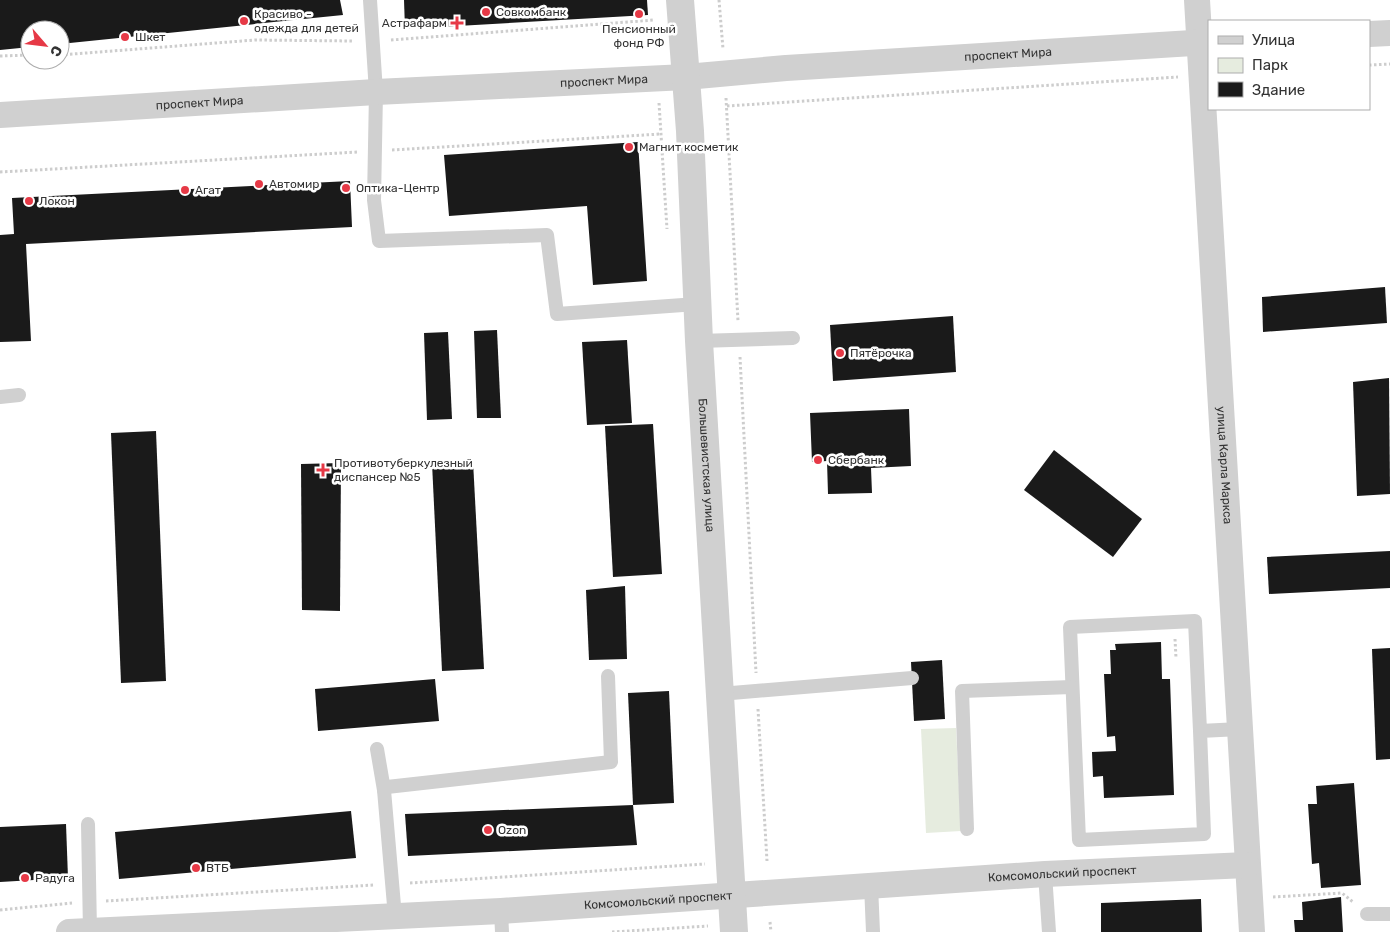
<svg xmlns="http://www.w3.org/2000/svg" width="1390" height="932" font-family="Rubik,sans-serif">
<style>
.green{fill:#e6ecdf}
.building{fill:#1a1a1a}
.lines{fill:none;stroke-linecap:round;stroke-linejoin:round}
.path{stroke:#cdcdcd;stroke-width:3;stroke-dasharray:2.5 2.5;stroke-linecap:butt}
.service{stroke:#d0d0d0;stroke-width:14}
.minor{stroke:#d0d0d0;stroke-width:26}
.tertiary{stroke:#d0d0d0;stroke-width:28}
.poi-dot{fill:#e63946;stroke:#fff;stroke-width:2}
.labels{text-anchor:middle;stroke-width:5;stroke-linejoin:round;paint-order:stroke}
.poi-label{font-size:12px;fill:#333;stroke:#fff;text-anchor:start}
.street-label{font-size:12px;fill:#333;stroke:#fff}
</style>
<rect width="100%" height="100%" fill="#fff"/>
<!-- green -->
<path class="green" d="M956,728L961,831L926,833L921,729Z"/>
<!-- building -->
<g class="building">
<path d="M0,0H340L343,15L60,44V30H30V47L0,50Z"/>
<path d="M404,0H647L648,15L405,29Z"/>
<path d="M638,142L647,281L593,285L587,206L449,216L444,155Z"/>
<path d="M350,181L352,227L26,244L31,341L0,342V235L14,234L12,198Z"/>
<path d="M1385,287L1387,323L1263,332L1262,297Z"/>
<path d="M953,316L956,372L833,381L830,325Z"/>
<path d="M497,330L501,418H477L474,331Z"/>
<path d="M448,332L452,419L427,420L424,333Z"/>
<path d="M627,340L632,423L587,425L582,342Z"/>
<path d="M1389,378L1390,494L1357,496L1353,382Z"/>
<path d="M909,409L911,466L871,468L872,493L828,494L827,461L812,462L810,413Z"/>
<path d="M653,424L662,574L613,577L605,426Z"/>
<path d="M156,431L166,681L121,683L111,433Z"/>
<path d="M1054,450L1142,519L1113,557L1024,490Z"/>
<path d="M473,461L484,669L442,671L432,463Z"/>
<path d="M341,463L340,611L302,610L301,464Z"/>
<path d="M1390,551V588L1269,594L1267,557Z"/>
<path d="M625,586L627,659L589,660L586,590Z"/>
<path d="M1161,642L1162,679H1170L1174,795L1104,798L1103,776L1093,777L1092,752L1116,751L1115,736L1107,737L1104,674H1111L1110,650H1116L1115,644Z"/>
<path d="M1390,648V759L1376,760L1372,649Z"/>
<path d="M942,660L945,719L914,721L911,662Z"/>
<path d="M435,679L439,721L318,731L315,689Z"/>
<path d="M669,691L674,803L633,805L628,693Z"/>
<path d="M1354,783L1361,885L1321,888L1319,863L1312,864L1308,804H1317L1316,786Z"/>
<path d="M633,805L637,845L408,856L405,814Z"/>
<path d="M351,811L356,858L119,879L115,832Z"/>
<path d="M66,824L68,878L0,882V827Z"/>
<path d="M1341,897L1343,932H1295L1294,920H1303L1302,902Z"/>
<path d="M1201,899L1202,932H1101V903Z"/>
</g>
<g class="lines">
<!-- path -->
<g class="path">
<path d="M719,0L723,49"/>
<path d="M391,40L654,20"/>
<path d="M60,55L255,40L354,41"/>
<path d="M0,56L30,55"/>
<path d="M1369,65L1390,64"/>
<path d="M726,98L738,321"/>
<path d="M659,103L667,229"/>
<path d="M727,106L1178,77"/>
<path d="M392,150L661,134"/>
<path d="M0,172L358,152"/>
<path d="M740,357L756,673"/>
<path d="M1175,639L1176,658"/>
<path d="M758,709L767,861"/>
<path d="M410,883L705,864"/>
<path d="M1273,897L1342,893L1353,902"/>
<path d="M106,901L374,885"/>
<path d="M0,910L72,903"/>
<path d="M770,922L771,932"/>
<path d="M612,932L708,926"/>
</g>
<!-- service -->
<g class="service">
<path d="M370,0L376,92"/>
<path d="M376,92L374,200L379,241L547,235L557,314L697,304"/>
<path d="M699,341L793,338"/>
<path d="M0,397L19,395"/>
<path d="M720,694L912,678"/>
<path d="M1200,731L1195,621L1070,627L1079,840L1204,834L1200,731L1240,729"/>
<path d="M377,749L384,790L395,917"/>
<path d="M384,790L387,787L611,762L608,676"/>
<path d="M88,824L90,931"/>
<path d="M967,829L962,691L1072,687"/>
<path d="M1045,874L1049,932"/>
<path d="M871,885L873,932"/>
<path d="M501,911L502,932"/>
<path d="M1367,914H1390"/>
</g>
<!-- minor -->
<g class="minor">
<path id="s1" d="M1197,0L1252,932"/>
<path d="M1369,34L1390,33"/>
<path id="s2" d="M0,115L376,92L686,77L786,68L1209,42"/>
<path id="s3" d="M69,932L501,911L1045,874L1247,865"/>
</g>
<!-- tertiary -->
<path class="tertiary" id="s4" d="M680,0L690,131L699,341L734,932"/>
</g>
<!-- markers -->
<g class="poi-dot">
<circle cx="486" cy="12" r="5"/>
<circle cx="639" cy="14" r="5"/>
<circle cx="244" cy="21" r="5"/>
<path d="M454.5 15.5h5v5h5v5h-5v5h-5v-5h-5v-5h5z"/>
<circle cx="125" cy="37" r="5"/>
<circle cx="629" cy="147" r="5"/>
<circle cx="259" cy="184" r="5"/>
<circle cx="346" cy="188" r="5"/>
<circle cx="185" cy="190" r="5"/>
<circle cx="29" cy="201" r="5"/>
<circle cx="840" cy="353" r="5"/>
<circle cx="818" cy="460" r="5"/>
<path d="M320.5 462.5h5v5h5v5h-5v5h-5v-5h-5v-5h5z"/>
<circle cx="488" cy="830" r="5"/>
<circle cx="196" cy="868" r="5"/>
<circle cx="25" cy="878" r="5"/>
</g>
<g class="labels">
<!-- poi labels -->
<g class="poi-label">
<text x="496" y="16">Совкомбанк</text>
<text x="254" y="18">Красиво -<tspan x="254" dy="14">одежда для детей</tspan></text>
<text x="447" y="27" text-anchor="end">Астрафарм</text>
<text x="639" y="33" text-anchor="middle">Пенсионный<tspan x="639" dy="14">фонд РФ</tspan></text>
<text x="135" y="41">Шкет</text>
<text x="639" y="151">Магнит косметик</text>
<text x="269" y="188">Автомир</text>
<text x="356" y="192">Оптика-Центр</text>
<text x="195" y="194">Агат</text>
<text x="39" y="205">Локон</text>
<text x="850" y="357">Пятёрочка</text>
<text x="828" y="464">Сбербанк</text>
<text x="334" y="467">Противотуберкулезный<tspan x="334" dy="14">диспансер №5</tspan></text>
<text x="498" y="834">Ozon</text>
<text x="206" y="872">ВТБ</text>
<text x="35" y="882">Радуга</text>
</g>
<!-- street labels -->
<g class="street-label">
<text dy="4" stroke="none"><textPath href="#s2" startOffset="1010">проспект Мира</textPath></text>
<text dy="4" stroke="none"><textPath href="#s2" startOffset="605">проспект Мира</textPath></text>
<text dy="4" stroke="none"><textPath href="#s2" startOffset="200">проспект Мира</textPath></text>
<text dy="4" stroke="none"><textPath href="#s4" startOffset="466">Большевистская улица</textPath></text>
<text dy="4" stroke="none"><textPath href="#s1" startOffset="466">улица Карла Маркса</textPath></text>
<text dy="4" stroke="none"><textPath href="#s3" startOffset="995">Комсомольский проспект</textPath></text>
<text dy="4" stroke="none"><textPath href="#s3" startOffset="590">Комсомольский проспект</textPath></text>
</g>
</g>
<!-- legend -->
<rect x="1208" y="20" width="162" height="90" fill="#ffffff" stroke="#adadad"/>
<rect x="1218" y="36" width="25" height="8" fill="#d0d0d0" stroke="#adadad"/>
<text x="1252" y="45" font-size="15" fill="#333333">Улица</text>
<rect x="1218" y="58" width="25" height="15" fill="#e6ecdf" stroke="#adadad"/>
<text x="1252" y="70" font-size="15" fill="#333333">Парк</text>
<rect x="1218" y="82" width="25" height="15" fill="#1a1a1a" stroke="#adadad"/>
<text x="1252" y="95" font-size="15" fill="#333333">Здание</text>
<!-- north arrow -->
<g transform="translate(45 45) rotate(118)"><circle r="24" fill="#ffffff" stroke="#adadad"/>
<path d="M0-4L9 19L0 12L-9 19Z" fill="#e63946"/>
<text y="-8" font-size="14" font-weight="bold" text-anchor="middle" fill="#333333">С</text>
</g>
</svg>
